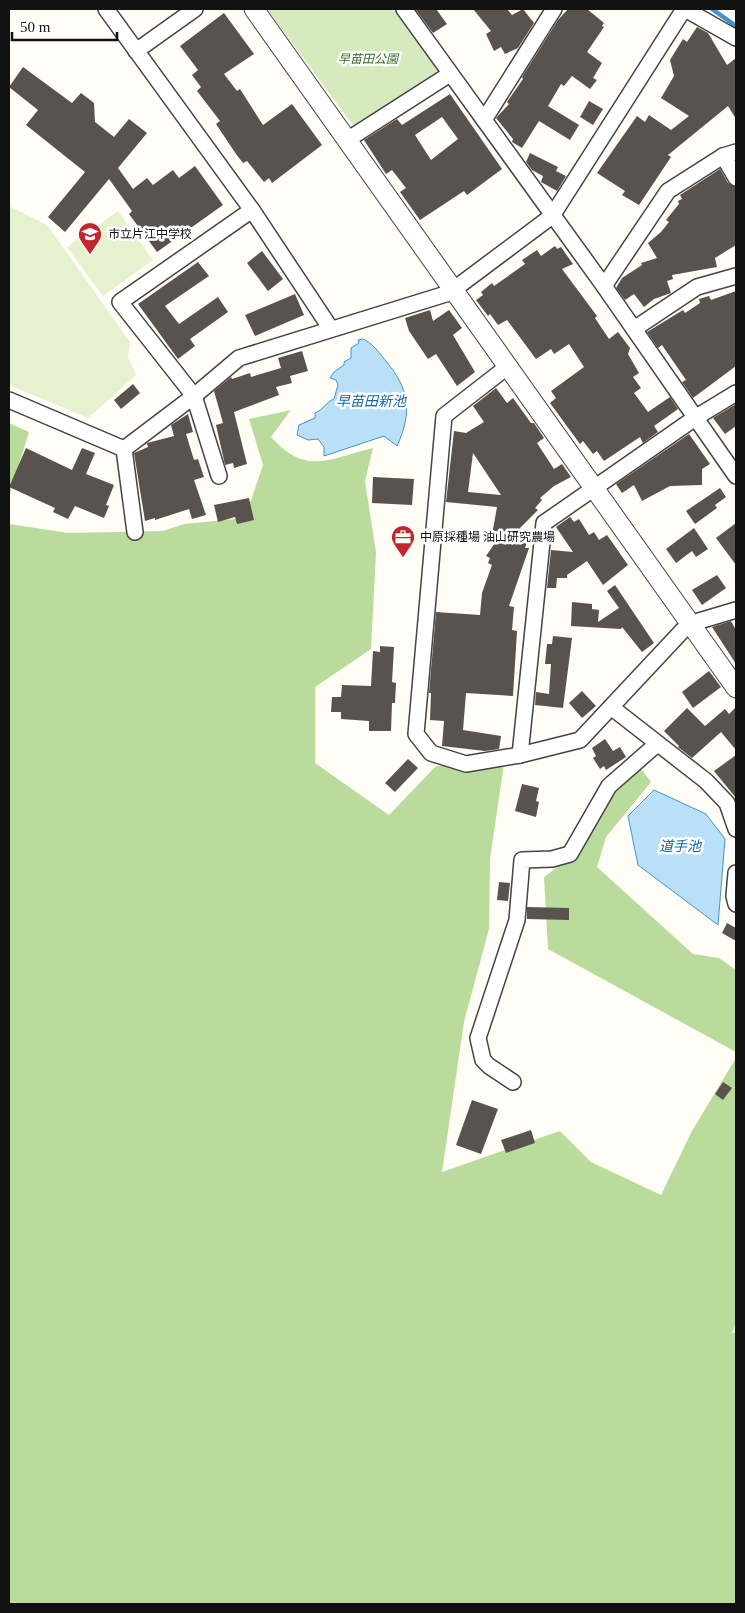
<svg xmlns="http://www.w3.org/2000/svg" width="745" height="1613" font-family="'Times New Roman','Noto Sans JP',serif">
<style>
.green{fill:#d5ebbd}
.forest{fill:#b9dc9c}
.pitch{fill:#e6f2cf}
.water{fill:#b9e0f7;stroke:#3f96cf}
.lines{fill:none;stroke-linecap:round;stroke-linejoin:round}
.stream{stroke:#3f96cf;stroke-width:4.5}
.building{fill:#5a524d;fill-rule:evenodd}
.minor-casing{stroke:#444;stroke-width:18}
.tertiary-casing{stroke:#444;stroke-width:21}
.minor{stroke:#fff;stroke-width:15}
.tertiary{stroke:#fff;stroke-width:19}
.labels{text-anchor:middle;stroke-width:5;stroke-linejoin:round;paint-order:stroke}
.park-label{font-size:12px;font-style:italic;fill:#2f6b1f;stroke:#fff}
.poi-label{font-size:12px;fill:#111;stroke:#fff;text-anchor:start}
.water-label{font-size:14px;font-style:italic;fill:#1768a6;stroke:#fff}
</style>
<rect width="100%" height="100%" fill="#fffdf5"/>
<!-- green -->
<path class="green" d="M267,9H396L439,70L355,128Z"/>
<!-- forest -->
<g class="forest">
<path d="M291,410L271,437C306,476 328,459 373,448L365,481L376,552L371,649L315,687V763L389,815L436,766L504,764L490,859L489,929L464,1022L442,1172L560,1131L591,1162L661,1195L692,1131L736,1058V1322L732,1333H736V1604H9V524L68,533L163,531L184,524L245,518L263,465L249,419Z"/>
<path d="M9,423L29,432L9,497Z"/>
<path d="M641,769L651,782L606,837L597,867L693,954L719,958L736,970V1052L548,949L544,877L576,853L610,796L621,782Z"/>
</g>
<!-- pitch -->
<g class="pitch">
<path d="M9,206L47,225L130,342L128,357L136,375L88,418L9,385Z"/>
<path d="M118,211L153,260L103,296L67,247Z"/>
</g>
<!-- water -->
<g class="water">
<path d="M363,339C373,344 378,351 385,360C409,388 413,411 397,446L384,436L324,456V447L318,439L308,440L297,435L299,425L315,418V413C324,409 326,402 334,399L338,385L336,380L330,378L334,372L344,365V362L351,358V348L359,343L358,340Z"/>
<path d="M654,790L706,814L725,839L718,925L638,865L628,816Z"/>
</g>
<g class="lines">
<!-- stream -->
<path class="stream" d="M712,9L736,26"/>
</g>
<!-- building -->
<g class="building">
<path d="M415,9H436L447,24L433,33Z"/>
<path d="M473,9H507L512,15L523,9L534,23L518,48L505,54L501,47L494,51L486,34L491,31Z"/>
<path d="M568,9H587L604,23L602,26L604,27L587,52L602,63L593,78L597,80L590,89L572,76L564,86L561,84L548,106L579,125L570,140L539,121L522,148L512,142L513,139L496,118L509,104L507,102L523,79L522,77L558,20Z"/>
<path d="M224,13L254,54L224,74L237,91L240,89L263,125L292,104L322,145L272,183L269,178L264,182L247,161L243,163L236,154L216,124L220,121L197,91L201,87L192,75L198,70L180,46Z"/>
<path d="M697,27L708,33L727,65L736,58V119L728,106L668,155L671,157L639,205L622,195L625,191L597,173L637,116L645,122L649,115L671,130L689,116L661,98L674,76L670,60L683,39L687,42Z"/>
<path d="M23,67L72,103L81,93L94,103L95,122L114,137L129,119L147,133L118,168L133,189L147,178L153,185L173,170L179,178L195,166L223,205L157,252L129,214L132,211L109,179L65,232L48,217L85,172L26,125L38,110L9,87Z"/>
<path d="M450,94L502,169L467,195L464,191L420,220L400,192L406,188L392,170L386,174L364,140L397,119L402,125ZM442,117L458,139L431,160L415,135Z"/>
<path d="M589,101L603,109L593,125L580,117Z"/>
<path d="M530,153L558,167L556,171L566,176L557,191L541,182L543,176L532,170L526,162Z"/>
<path d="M720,169L728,183L736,187V245L715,258L717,267L672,275L673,279L667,281L671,293L654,299L644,307L634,294L625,300L616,288L622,278L642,265L641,263L657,258L648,243L661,232L669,222L666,220L679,204L678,201L682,199L680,195Z"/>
<path d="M555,246L557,249L561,247L573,264L562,269L597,316L595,318L609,339L618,332L630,348L628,354L639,373L633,377L641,388L634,393L648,412L670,397L678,409L654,426L658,432L643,443L640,437L604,461L597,451L593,454L583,441L580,444L550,403L556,398L551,391L584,367L569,344L554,354L551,349L536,359L507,320L498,325L490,314L488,316L476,300L483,295L481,292L492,283L494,286L525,264L522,260L537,250L541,256Z"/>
<path d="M262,251L283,279L268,291L247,263Z"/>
<path d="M198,262L209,276L165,306L179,324L218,297L228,312L190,339L195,346L178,359L138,304Z"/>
<path d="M736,291V366L693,398L682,382L686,380L662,345L658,348L647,332L683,310L685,313L700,303L699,299L709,296L711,300Z"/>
<path d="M295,294L304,315L255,336L245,315Z"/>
<path d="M430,310L433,321L449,310L462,328L453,335L475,372L457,386L436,354L428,359L409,331L405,318Z"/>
<path d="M302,351L308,371L290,376L292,383L276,387L279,395L234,412L247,464L234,468L233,463L225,465L216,425L223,423L214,391L231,377L232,379L250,373L251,377L281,368L278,358Z"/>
<path d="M133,384L140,393L121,409L114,400Z"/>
<path d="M496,388L507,403L513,398L531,423H534L544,438L537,443L554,469L562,464L571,477L554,486L540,498L542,500L535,508L538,510L516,532L529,537L525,548H529L509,606L514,607L512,630L517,631L513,696L466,693L463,730L501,736L499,749L485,751L442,746L444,721L430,720L431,693H429L436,612L480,615L482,593L492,565L488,563L490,558L486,556L499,537L492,535L497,507L446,502L454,431L466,433L484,422L473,406ZM473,453L501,495L468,492Z"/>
<path d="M736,404V426L725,434L713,418Z"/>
<path d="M188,414L193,432L186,434L194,460L198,459L204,477L194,480L206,515L192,519L189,509L155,520V518L145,521L134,453L148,447L147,443L174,436L171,425Z"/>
<path d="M689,434L710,464L702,469V485L670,486L642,501L634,485L622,493L616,484Z"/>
<path d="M26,448L72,470L82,448L95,453L86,474L114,485L106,505L109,506L104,518L75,506L68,519L53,512L55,508L9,487Z"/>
<path d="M373,477L414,479L412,505L372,503Z"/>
<path d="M720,488L726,497L715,505L717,508L695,524L686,511Z"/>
<path d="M249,498L254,520L237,524L235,517L218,522L214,505Z"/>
<path d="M570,517L574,522L579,519L589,535L594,532L599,540L607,535L628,565L603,585L587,561L567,575V578H557L556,588H547L551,550L573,552L556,527Z"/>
<path d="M736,523V565L716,538Z"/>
<path d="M694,528L708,549L696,557L692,551L676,563L666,549Z"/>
<path d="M717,575L726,588L702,605L692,590Z"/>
<path d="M615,585L654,643L642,652L622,627L621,629L571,626L572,602L592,604V609L599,610L598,622L619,608L607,591Z"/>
<path d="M731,621L736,630V664L712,627Z"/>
<path d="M553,636L572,638L563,708L535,705L536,692L549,694L551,664H545L547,644H552Z"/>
<path d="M380,646L394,647L392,682L396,683L395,703H392L391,731H369V721L341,719V712H331L332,697H341L342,685L371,686L373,651L380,652Z"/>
<path d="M709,671L721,687L693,708L682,692Z"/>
<path d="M582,691L596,706L582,718L569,703Z"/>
<path d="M736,707V750L721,732L692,758L678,747L679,746L664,731L687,708L705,726L725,709L729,714Z"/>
<path d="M605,739L613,751L620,747L626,757L606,770L604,766L600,769L593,758L596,756L592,748Z"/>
<path d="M736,755V798L714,771Z"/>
<path d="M408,759L418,768L395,792L385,783Z"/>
<path d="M522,784L539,788L536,801L539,802L536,817L515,811Z"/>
<path d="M499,882L510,883L508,901L497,900Z"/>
<path d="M527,907L569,908V920L527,919Z"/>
<path d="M727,923L736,928V941L722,933Z"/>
<path d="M723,1082L732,1088L723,1100L715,1094Z"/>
<path d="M472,1100L498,1109L481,1154L456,1145Z"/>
<path d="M531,1130L535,1143L506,1153L501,1140Z"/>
</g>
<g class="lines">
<!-- minor casing -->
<g class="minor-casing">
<g id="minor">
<path d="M106,9L252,210L327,323V330"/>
<path d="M404,9L604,286L736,476"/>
<path d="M685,9L736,38"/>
<path d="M136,51L195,9"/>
<path d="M484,120L554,9"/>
<path d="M347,140L450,74"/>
<path d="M723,156L736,178"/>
<path d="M604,286L668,191L723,156L736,152"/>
<path d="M634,329L697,287L736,276"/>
<path d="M507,367L444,416L416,734L431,753L466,764L520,755L580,740L683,630L699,621L736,610"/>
<path d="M9,400L124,449L135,532"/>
<path d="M124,449L194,396L239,358L449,293L552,216L684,9"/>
<path d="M219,476L194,396L120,302L252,210"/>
<path d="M611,707L706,781L727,803L736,829"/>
<path d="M520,755L544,523L695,418L736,393"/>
<path d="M736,873L734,896L736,904"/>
<path d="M513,1082L489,1066L483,1060L478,1038L517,920L522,860L552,859L570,854L609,786L657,744"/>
</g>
</g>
<!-- tertiary casing -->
<g class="tertiary-casing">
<path id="tertiary" d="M254,9L736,688"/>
</g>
<!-- minor -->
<use href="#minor" class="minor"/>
<!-- tertiary -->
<use href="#tertiary" class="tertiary"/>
</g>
<!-- icons -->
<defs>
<g id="school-pin" transform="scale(1.25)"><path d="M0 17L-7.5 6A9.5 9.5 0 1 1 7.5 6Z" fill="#c4262e" stroke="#fff"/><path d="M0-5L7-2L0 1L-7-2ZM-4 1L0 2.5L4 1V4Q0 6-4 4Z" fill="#fff"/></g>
<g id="office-pin" transform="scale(1.25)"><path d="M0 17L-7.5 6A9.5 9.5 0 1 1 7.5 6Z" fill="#c4262e" stroke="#fff"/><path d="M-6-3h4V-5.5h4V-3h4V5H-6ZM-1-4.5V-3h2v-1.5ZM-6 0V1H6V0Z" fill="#fff"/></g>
</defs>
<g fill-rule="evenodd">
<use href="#school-pin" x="90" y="234"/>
<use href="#office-pin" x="403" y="537"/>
</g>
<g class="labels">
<!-- park labels -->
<g class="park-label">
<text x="368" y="63">早苗田公園</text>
</g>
<!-- poi labels -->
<g class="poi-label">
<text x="108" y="238">市立片江中学校</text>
<text x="420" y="541">中原採種場 油山研究農場</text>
</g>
<!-- water labels -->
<g class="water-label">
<text x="371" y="406">早苗田新池</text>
<text x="680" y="851">道手池</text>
</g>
</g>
<!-- border -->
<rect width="745" height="1613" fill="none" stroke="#111111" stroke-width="20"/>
<!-- scale -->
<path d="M12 32v8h105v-8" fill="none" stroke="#111111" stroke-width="2.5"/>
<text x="20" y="32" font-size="15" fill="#111111" stroke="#ffffff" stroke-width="4" paint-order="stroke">50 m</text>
</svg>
